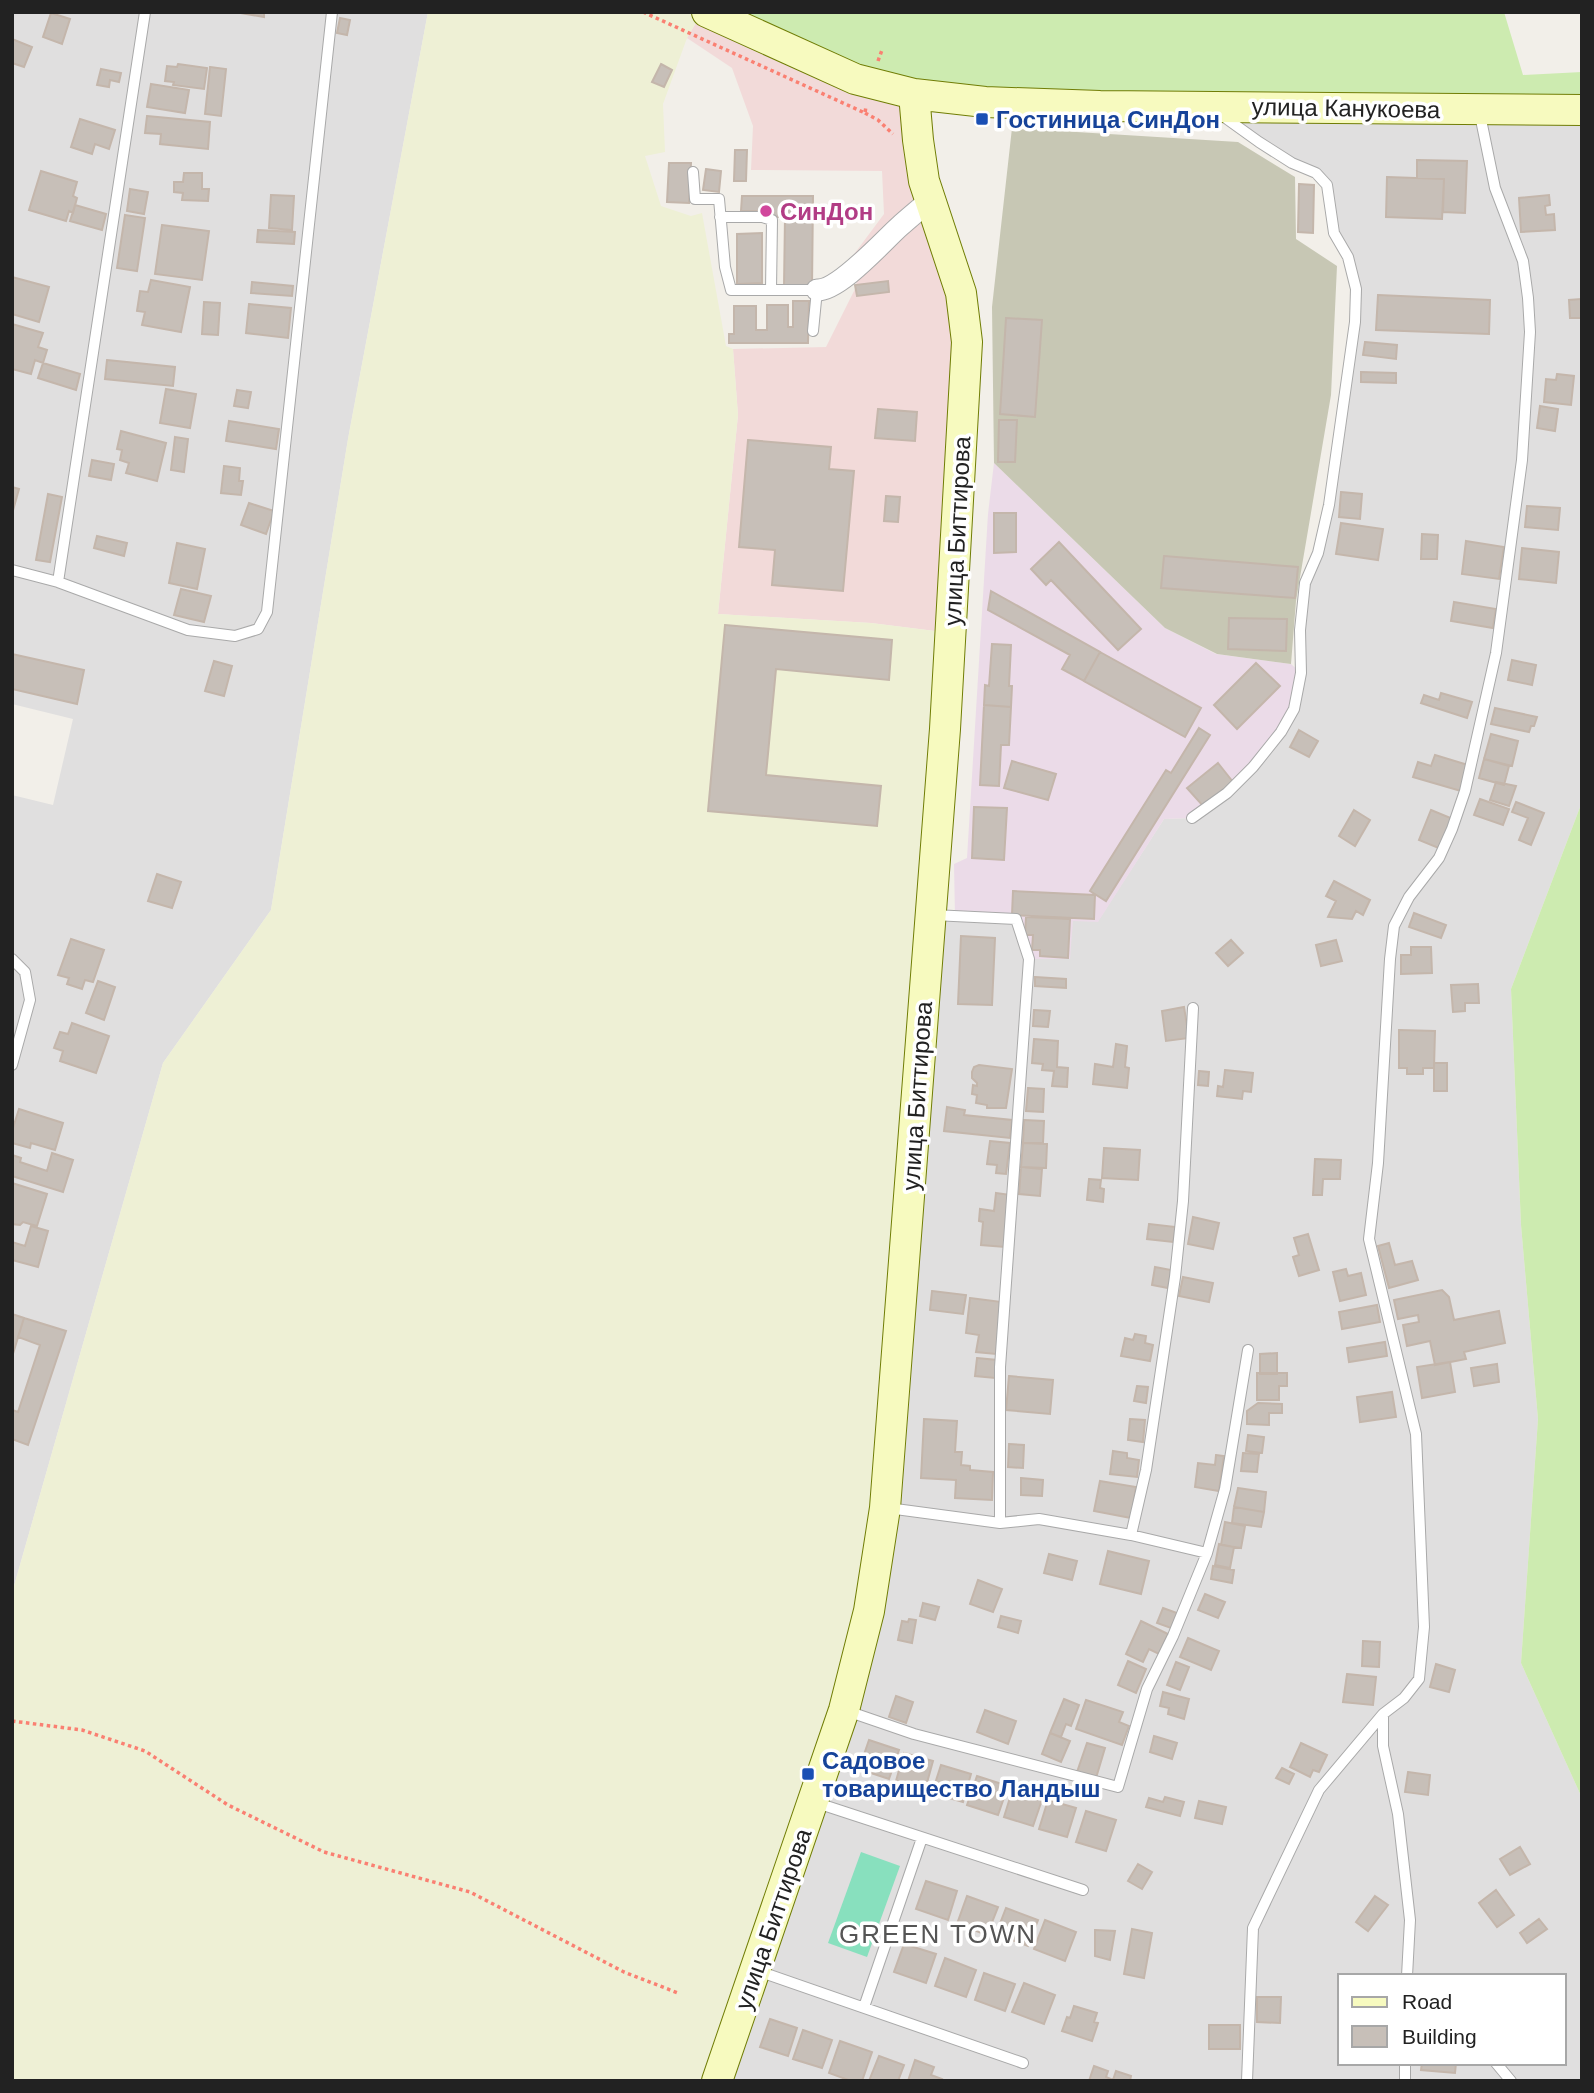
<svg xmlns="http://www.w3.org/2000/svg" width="1594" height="2093" font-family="Arial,sans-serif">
<rect width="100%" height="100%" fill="#f2efe9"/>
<path fill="#e0dfdf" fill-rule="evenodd" d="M12,12H428L348,439L271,910L163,1063L12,1593V795L53,805L73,719L12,704Z
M1582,110V802L1511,989L1521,1225L1538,1419L1521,1663L1582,1798V2081H717L931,915L1098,921L1164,819L1192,818L1294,709L1305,583L1318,553L1356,289L1334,233L1327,185L1223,115ZM1340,1976H1564V2063H1340Z"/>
<path fill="#f2dad9" d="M697,21L914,94L961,293L951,633L871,623L718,614L738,415L733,349L826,347L857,285L849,261L884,214L882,171L751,170L753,126L732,68L687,38Z"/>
<path fill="#ebdbe8" d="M994,463L1165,628L1216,654L1291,664L1301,673L1294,709L1253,767L1192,818L1164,819L1098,922L1073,921L1070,959H1029L1016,919L955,916L954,864L967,858L988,514Z"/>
<path fill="#c7c7b4" d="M1012,128L1238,142L1295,177L1296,239L1337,266L1331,395L1296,601L1291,664L1217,654L1165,628L994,463L992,307Z"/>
<path fill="#eef0d5" d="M428,12H702L687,38L663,104L665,152L645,156L661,206L691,216L702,213L726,346L733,349L738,415L718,614L871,623L951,633L880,1545L717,2081H12V1593L163,1063L271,910L348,439Z"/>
<path fill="#cdebb0" d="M707,12H1504L1523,75L1582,72V110L914,94Z
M1582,802V1798L1521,1663L1538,1419L1521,1225L1511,989Z"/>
<path fill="#88e0be" d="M861,1852L900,1866L867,1957L828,1943Z"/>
<path fill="#c7bfb8" stroke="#c4b6ab" stroke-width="2" d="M235,12H264V17Z
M51,13L70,19L62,44L43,37Z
M340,18L350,20L347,35L337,33Z
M12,39L32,47L24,67L12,63Z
M178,64L207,68L204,89L173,85L174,82L165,81L167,66L177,67Z
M661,64L672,70L664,87L652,82Z
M210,67L226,69L221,116L205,114Z
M101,69L121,73L119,82L110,80L109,87L97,85Z
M151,84L189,90L185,113L147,107Z
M147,116L210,122L208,149L160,144L161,134L145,133Z
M80,119L115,130L109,149L95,144L92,154L71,147Z
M735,150H747L746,181H734Z
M1417,160L1467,161L1465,213L1443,212L1444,179H1417Z
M669,163H691L689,203L667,202Z
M706,169L721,171L719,192L703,190Z
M41,171L77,182L73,196L77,198L73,213L69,211L66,221L29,210Z
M184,173H202V189H209L208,201L182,200L183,193L174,192V182H183Z
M1387,177L1444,179L1442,219L1386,217Z
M1299,184L1314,185L1313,233L1298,232Z
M130,189L148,192L144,214L127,211Z
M271,195L294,196L292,230L269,228Z
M1549,195L1550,205L1545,206L1546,215L1554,214L1555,230L1521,232L1519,198Z
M742,196H813L812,287H784L785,217H773V211H741Z
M75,205L106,214L102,230L70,221Z
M125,215L145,218L137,271L117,268Z
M162,225L209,231L202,280L155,274Z
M258,230L295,232L294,244L257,242Z
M762,233V283L737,284V234Z
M12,277L49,287L39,322L12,314Z
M151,280L190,287L181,332L142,325L145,312L137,311L140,291L148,292Z
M888,281L889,292L857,296L855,285Z
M252,282L293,286L292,296L251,293Z
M1378,295L1490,300L1489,334L1376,330Z
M1581,299L1582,318H1570L1569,300Z
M793,301H809L808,343H729V334H734V306H756V330H767V305H788V327H793Z
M204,302L220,303L218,335L202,334Z
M249,304L291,308L288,338L246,333Z
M1006,318L1042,320L1035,417L1000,414Z
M12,324L43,333L38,347L47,350L43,363L35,360L31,374L12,369Z
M1365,342L1397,345L1396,359L1363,355Z
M107,360L175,367L173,386L105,379Z
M43,363L80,374L76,390L38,378Z
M1361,372L1396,373V383L1361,382Z
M1557,374L1574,376L1571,405L1544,402L1546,379L1556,380Z
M166,389L196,394L190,428L160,423Z
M237,390L251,392L248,408L234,406Z
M1540,406L1558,409L1555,431L1537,428Z
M878,409L917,412L915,441L875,438Z
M999,420H1017L1015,462H998Z
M229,421L279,429L276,449L226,441Z
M121,431L166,443L157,481L126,473L129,463L120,460L122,450L117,449Z
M175,437L188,439L184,472L171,470Z
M748,440L831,447L829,469L854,471L843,591L772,585L775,550L739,547Z
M92,460L114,464L111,480L89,476Z
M224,466L240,468L239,481H243L241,495L221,493Z
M12,487L19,489L12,514Z
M1341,492L1362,494L1360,519L1339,517Z
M48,494L62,497L50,562L36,560Z
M886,496L900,497L898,522L884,521Z
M249,503L274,511L266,534L241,525Z
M1527,506L1560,508L1558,530L1525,527Z
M994,513H1016V552L994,553Z
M1341,523L1383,529L1378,560L1336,554Z
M1422,534L1438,535L1437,559H1421Z
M97,536L127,543L124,556L94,548Z
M1466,541L1504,547L1499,579L1462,574Z
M1059,542L1141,629L1118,650L1051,580L1046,585L1031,569Z
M177,543L205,549L197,589L169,583Z
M1522,548L1559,552L1556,583L1519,579Z
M1164,556L1298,567L1295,598L1161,588Z
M181,589L211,596L204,622L174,615Z
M991,591L1100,652L1084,681L1062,669L1070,655L988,610Z
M1454,602L1496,609L1493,628L1451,621Z
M1229,618L1287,619L1286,651L1228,649Z
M725,625L892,640L889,680L776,669L766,775L881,786L877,826L708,811Z
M992,644L1011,645L1009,686H1012L1011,707L984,705L985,685L989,686Z
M1100,652L1201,708L1185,737L1084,681Z
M12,654L84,670L77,704L12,689Z
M1512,660L1536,665L1532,685L1508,680Z
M214,661L232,666L224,696L205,691Z
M1256,663L1280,686L1237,729L1214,705Z
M1441,693L1472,702L1467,718L1421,703L1424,695L1439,700Z
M984,705L1011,707L1009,745H1001L999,786L980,785Z
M1495,708L1537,717L1534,726H1531L1529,732L1491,724Z
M1199,728L1210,735L1106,901L1090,891L1166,770L1171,773Z
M1299,730L1318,741L1309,757L1290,747Z
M1491,734L1518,741L1512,766L1484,759Z
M1435,755L1468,765L1461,791L1413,777L1418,762L1431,766Z
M1484,759L1509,766L1504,785L1479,778Z
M1012,761L1056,774L1048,800L1004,788Z
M1218,763L1233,782L1203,806L1187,788Z
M1496,782L1516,786L1509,806L1490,800Z
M1480,799L1509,809L1503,825L1474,815Z
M1516,802L1544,813L1531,845L1519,840L1528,818L1512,812Z
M974,807L1007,808L1004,860L972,858Z
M1354,810L1370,820L1355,846L1339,836Z
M1431,810L1453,819L1441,849L1419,840Z
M157,874L181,882L172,908L148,901Z
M1334,881L1370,900L1363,915L1356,911L1352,919L1328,917L1336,901L1326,896Z
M1013,891L1095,895L1094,919L1012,915Z
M1414,913L1446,925L1441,938L1409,927Z
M1026,917L1070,919L1068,958L1040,956V950H1032L1033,935H1025Z
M961,936L995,938L992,1005L958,1004Z
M71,939L104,950L93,982L85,980L82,989L67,984L69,978L58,975Z
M1231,940L1243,953L1228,966L1216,953Z
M1336,940L1342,961L1321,966L1316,945Z
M1411,947H1431L1432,973L1401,974V955H1411Z
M1035,977L1066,979V988L1035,986Z
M98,981L115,987L104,1020L86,1013Z
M1478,984L1479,1003H1465V1011L1453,1012L1451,985Z
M1184,1007L1189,1038L1166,1041L1162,1011Z
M1034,1010L1050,1011L1048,1027L1033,1026Z
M72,1023L109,1036L96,1073L60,1061L63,1051L54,1048L60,1032L68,1034Z
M1399,1030L1435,1031L1434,1068H1423V1074H1407V1068H1399Z
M1034,1039L1058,1041L1057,1067L1068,1068L1067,1087L1052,1086L1054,1071L1042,1070L1043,1064L1032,1063Z
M1116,1044L1127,1046L1125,1067L1129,1068L1127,1088L1093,1084L1095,1064L1113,1067Z
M1434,1063H1447V1091H1434Z
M979,1065L1012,1069L1006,1108H987V1105L976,1103L977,1095L972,1094L973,1085L977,1086V1083L972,1078V1072L974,1067Z
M1225,1070L1253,1073L1251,1092L1243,1091L1242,1099L1217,1096L1218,1086L1223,1087Z
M1199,1071L1209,1072L1208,1086L1198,1085Z
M1028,1088L1044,1089L1043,1112L1026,1111Z
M947,1107L965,1110L964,1115L1012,1120L1010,1138L944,1131Z
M19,1109L63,1123L55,1150L31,1143L30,1148L12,1143V1131Z
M1024,1120L1044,1121L1043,1143H1023Z
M990,1141L1010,1143L1006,1174L996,1173L997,1165L987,1164Z
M1023,1143L1047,1144L1046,1168L1021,1167Z
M1104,1148L1140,1150L1138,1180L1102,1178Z
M52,1153L73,1160L63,1192L12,1176V1155L21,1158L20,1162L47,1171Z
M1315,1159L1341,1160L1340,1179H1323L1322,1195H1313Z
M1021,1167L1042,1169L1040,1196L1019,1194Z
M1089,1179L1101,1180L1100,1188L1104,1189L1103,1202L1087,1200Z
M12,1183L47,1194L37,1226L23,1222L20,1225L12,1224Z
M996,1193L1011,1195L1005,1247L981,1245L983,1222L979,1221L980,1209L994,1211Z
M1193,1217L1219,1223L1213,1249L1188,1244Z
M1149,1224L1176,1227L1173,1242L1147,1239Z
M31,1226L48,1231L38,1267L12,1260V1242L25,1246Z
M1308,1234L1319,1270L1299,1276L1293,1257L1299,1255L1294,1238Z
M1389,1243L1395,1265L1412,1261L1418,1280L1389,1288L1378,1246Z
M1155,1267L1171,1270L1168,1288L1152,1285Z
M1346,1269L1348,1276L1361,1273L1366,1295L1340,1301L1333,1272Z
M1183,1277L1213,1283L1209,1302L1179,1296Z
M1442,1290L1449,1297L1454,1320L1499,1311L1505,1343L1464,1352L1466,1359L1435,1365L1430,1341L1407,1346L1403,1325L1419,1322L1418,1315L1398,1319L1394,1300Z
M932,1291L966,1295L963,1314L930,1310Z
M970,1298L1002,1302L996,1354L976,1352L979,1335L966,1333Z
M1377,1305L1380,1322L1342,1329L1339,1312Z
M12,1314L24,1318L12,1357Z
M24,1318L66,1331L28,1445L12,1439V1410L18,1412L40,1345L18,1337Z
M1135,1334L1146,1336L1145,1343L1153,1345L1150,1361L1121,1356L1125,1338L1133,1340Z
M1385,1342L1387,1356L1349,1362L1347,1348Z
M1277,1353V1374H1260V1354Z
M977,1358L997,1360L995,1378L975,1376Z
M1450,1362L1455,1392L1422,1398L1417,1367Z
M1497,1364L1499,1382L1474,1386L1471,1368Z
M1257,1373H1287V1386H1279V1400H1257Z
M1009,1376L1053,1380L1050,1414L1006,1410Z
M1137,1386L1148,1387L1146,1403L1134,1401Z
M1392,1392L1396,1417L1360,1422L1357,1397Z
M1258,1403L1282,1404V1413H1269V1425L1247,1424V1411Z
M924,1419L957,1421L955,1452H962L961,1465L970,1466V1470L993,1472L992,1500L955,1498L956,1480L921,1478Z
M1130,1419L1145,1420L1143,1442L1128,1440Z
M1248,1435L1264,1437L1262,1453L1246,1451Z
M1009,1444L1024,1445L1023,1468L1008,1467Z
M1113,1451L1127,1453V1458L1139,1460L1137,1477L1110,1474Z
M1243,1453L1259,1454L1257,1472L1241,1471Z
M1216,1455L1224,1456L1219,1491L1195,1487L1198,1463L1215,1465Z
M1021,1478L1043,1480L1042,1496L1021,1495Z
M1100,1481L1136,1487L1131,1518L1094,1511Z
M1238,1488L1266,1492L1264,1512L1234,1507Z
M1234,1507L1264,1512L1261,1527L1232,1523Z
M1225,1522L1245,1526L1241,1548L1221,1545Z
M1219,1544L1234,1547L1230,1568L1215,1565Z
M1108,1551L1149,1561L1141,1594L1100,1584Z
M1049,1554L1077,1561L1072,1580L1044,1573Z
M1213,1566L1234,1570L1232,1583L1211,1579Z
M978,1580L1002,1589L993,1612L970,1604Z
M1205,1594L1225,1602L1218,1618L1198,1610Z
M923,1603L939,1607L935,1620L920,1616Z
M1163,1608L1177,1613L1171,1628L1157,1623Z
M1001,1616L1021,1621L1018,1633L998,1627Z
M909,1619L916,1620L912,1643L898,1640L902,1621L908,1622Z
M1141,1621L1168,1634L1159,1654L1149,1649L1143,1662L1126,1654Z
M1188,1638L1219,1651L1211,1670L1180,1657Z
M1363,1641L1380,1642L1379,1667L1362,1666Z
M1128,1661L1146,1669L1136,1693L1118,1685Z
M1176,1662L1189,1667L1180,1690L1167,1685Z
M1436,1664L1455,1670L1449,1692L1430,1687Z
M1347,1674L1376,1677L1373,1705L1343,1702Z
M1163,1692L1189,1699L1184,1719L1168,1714L1169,1708L1160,1706Z
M896,1696L913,1702L906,1723L889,1717Z
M1064,1699L1079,1705L1071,1726L1066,1724L1061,1737L1050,1733Z
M1086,1700L1123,1712L1119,1722L1129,1726L1122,1745L1076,1729Z
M985,1710L1016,1721L1008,1744L977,1732Z
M1050,1733L1070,1741L1061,1762L1042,1754Z
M1154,1736L1177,1743L1172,1759L1150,1752Z
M869,1740L899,1750L889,1779L859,1769Z
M1087,1743L1105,1748L1096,1778L1077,1772Z
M1301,1743L1327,1755L1319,1772L1313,1770L1310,1777L1290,1767Z
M904,1753L933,1761L925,1790L896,1781Z
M941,1765L971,1774L963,1802L932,1793Z
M1282,1768L1294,1774L1289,1784L1276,1778Z
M1408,1772L1430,1775L1428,1795L1405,1792Z
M977,1776L1008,1786L998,1815L967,1805Z
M1013,1788L1043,1797L1033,1826L1004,1817Z
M1165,1797L1184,1802L1180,1816L1146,1807L1149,1798L1163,1802Z
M1048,1800L1076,1808L1067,1837L1039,1829Z
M1199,1801L1226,1807L1222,1824L1195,1818Z
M1086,1811L1116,1820L1106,1851L1076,1842Z
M1520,1847L1530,1864L1510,1875L1500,1859Z
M1138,1864L1152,1872L1142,1889L1128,1881Z
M926,1881L957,1891L948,1920L916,1909Z
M1496,1890L1514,1915L1497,1927L1479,1903Z
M967,1896L998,1907L987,1935L957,1924Z
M1375,1896L1388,1905L1368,1931L1356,1922Z
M1006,1908L1038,1920L1028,1946L996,1934Z
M1539,1919L1547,1929L1527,1943L1520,1933Z
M1045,1920L1076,1932L1065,1961L1034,1949Z
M1132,1929L1152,1933L1144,1978L1124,1974Z
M1095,1930L1115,1931L1110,1960L1095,1956Z
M904,1944L936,1954L926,1983L894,1972Z
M945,1958L976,1970L966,1997L935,1986Z
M984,1973L1015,1984L1005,2011L975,2000Z
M1024,1983L1055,1995L1044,2024L1012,2012Z
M1257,1997H1281L1280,2023L1257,2022Z
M1074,2006L1097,2013L1094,2022L1098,2023L1092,2041L1062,2031L1067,2017L1070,2018Z
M770,2019L797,2028L788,2056L760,2047Z
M1209,2025H1240V2049H1209Z
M803,2030L832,2040L822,2068L793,2059Z
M840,2041L872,2052L862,2081H851L829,2073Z
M879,2056L904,2065L898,2081H869Z
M915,2060L934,2067L931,2075L942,2079L941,2081H908Z
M1422,2063H1456L1455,2073L1421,2070Z
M1094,2066L1108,2071L1106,2077L1113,2080L1116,2071L1131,2076L1130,2081H1089Z"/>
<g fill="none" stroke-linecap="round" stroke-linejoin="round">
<defs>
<path id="lane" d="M693,172L695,199H719L725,267L731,290H817L813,331
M720,217H762L772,220L771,290
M12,570L58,582L188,630L235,636L258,629L267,612L332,12
M58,582L145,12
M1192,818L1227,793L1253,767L1281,732L1294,709L1301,673L1300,630L1305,583L1318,553L1329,505L1355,322L1356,289L1348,257L1334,233L1327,185L1316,173L1292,163L1259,142L1220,114
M933,915L1016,919L1029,959L1000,1367V1523
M12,959L25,972L30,1000L12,1065
M888,1508L1000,1523L1039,1519L1131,1535L1207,1553
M1131,1535L1146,1470L1175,1277L1183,1201L1193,1008
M847,1711L914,1734L1118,1787L1147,1689L1173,1636L1207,1553L1225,1489L1248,1350
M814,1802L1083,1890
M758,1971L1023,2063
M1407,1976L1410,1920L1398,1814L1383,1746V1714L1404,1698L1419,1679L1424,1627L1416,1434L1369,1239L1378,1163L1390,959L1394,926L1409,897L1439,858L1452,829L1465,791L1496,653L1522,460L1530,332L1528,298L1523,261L1495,188L1479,110
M864,2007L922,1838
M1405,2063V2081
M1496,2063L1511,2081
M1247,2081L1253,1928L1319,1790L1383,1714"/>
<path id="street" d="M817,290C839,291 883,241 900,226C910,217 920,209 930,200"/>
<path id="secondary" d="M707,12L855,79L914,94L985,102L1100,106L1582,110
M717,2081L844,1710L869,1611L885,1508L945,729L967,342L961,293L924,181L918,140L914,94"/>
</defs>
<use href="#lane" stroke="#a9a9a9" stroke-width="12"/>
<use href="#street" stroke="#a9a9a9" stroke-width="23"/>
<use href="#secondary" stroke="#707d05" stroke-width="32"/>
<path stroke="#fa8072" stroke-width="3.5" stroke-dasharray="3.5 3.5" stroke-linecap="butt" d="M643,12L865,113L866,106
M878,61L882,50
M865,113L878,120L893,134
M12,1721L82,1730L145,1751L228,1805L324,1852L470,1892L624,1972L678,1993"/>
<use href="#lane" stroke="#fff" stroke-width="10"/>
<use href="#street" stroke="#fff" stroke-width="21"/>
<use href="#secondary" stroke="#f7fabf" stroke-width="30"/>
</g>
<g fill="#1a4fb4" stroke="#fff" stroke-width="2.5">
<rect x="975" y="112" width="14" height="14" rx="3.5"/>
<rect x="801" y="1767" width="14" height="14" rx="3.5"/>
</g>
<circle fill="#d1479c" stroke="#fff" stroke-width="2.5" cx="766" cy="211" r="7"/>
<g text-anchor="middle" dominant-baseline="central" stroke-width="7" stroke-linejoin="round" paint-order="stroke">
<g font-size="24" fill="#222" stroke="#fff">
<text transform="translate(1346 108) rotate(1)">улица Канукоева</text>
<text transform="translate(957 531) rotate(-87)">улица Биттирова</text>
<text transform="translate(917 1096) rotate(-86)">улица Биттирова</text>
<text transform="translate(773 1919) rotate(-71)">улица Биттирова</text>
</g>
<g font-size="24" font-weight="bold" fill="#164399" stroke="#fff" text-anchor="start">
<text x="996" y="119">Гостиница СинДон</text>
<text x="822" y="1760">Садовое<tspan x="822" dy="28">товарищество Ландыш</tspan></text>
</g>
<g font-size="24" font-weight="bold" fill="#b23c85" stroke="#fff" text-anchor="start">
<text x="780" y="211">СинДон</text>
</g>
<g font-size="26" letter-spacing="2" fill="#555" stroke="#fff">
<text x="938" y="1934">GREEN TOWN</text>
</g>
</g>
<rect width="1594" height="2093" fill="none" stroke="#222222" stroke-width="28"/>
<rect x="1338" y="1974" width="228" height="91" fill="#ffffff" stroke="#a7a7a7" stroke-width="2"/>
<rect x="1352" y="1997" width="35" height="10" fill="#f7fabf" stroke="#a7a7a7" stroke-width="2"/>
<text x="1402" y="2009" font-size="21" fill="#222222">Road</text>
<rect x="1352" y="2026" width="35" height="21" fill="#c7bfb8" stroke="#a7a7a7" stroke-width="2"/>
<text x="1402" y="2044" font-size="21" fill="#222222">Building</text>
</svg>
